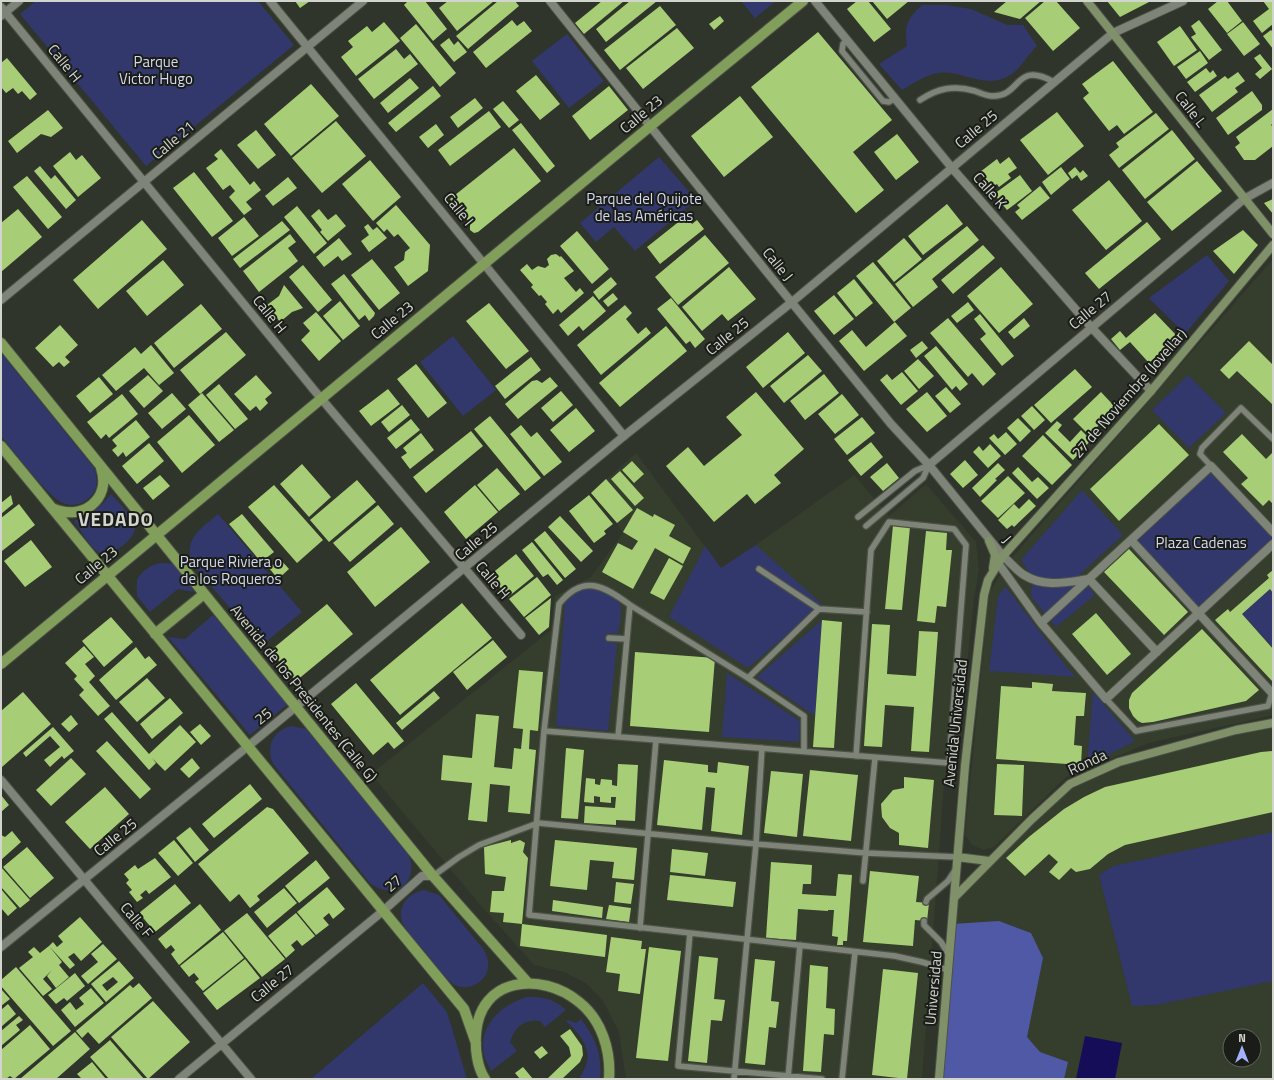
<svg xmlns="http://www.w3.org/2000/svg" width="1274" height="1080" font-family="'Titillium Web',sans-serif">
<rect width="100%" height="100%" fill="#30352b"/>
<path fill="#353d2c" fill-rule="evenodd" d="M1273,259V715L1149,743L1066,777L994,847L983,850L972,845L965,835L989,593L1009,561Z
M636,453L721,568L756,545L854,475L889,516L926,484L976,542L979,569L974,599L960,730L953,785H944L922,1079H626L619,1032L603,1001L586,983L564,972L534,965L477,901L371,774L551,630L555,596L591,577L623,533L617,523L591,493Z
M1273,723V1079H948L954,898L1070,784L1119,762ZM1230,1036H1254V1060H1230Z"/>
<path fill="#32386b" d="M36,1H258L294,45L146,166L20,14Z
M741,1H776L755,18Z
M922,5H946L971,9L1007,25H1023L1037,46C1027,55 1022,68 1010,75C986,91 962,69 938,73C925,75 913,84 902,90L879,64L907,46C904,25 907,19 922,5Z
M567,34L604,81L569,108L532,61Z
M659,157L696,200L635,251L614,227L596,242L580,223Z
M1207,255L1229,281L1185,334L1149,298Z
M453,336L496,390L463,416L420,362Z
M1,353L94,468C98,478 98,488 91,496C84,504 72,507 63,503C49,498 12,449 1,436Z
M1188,375L1226,413L1189,448L1152,410Z
M1211,466L1273,532V544L1199,613L1131,540Z
M1082,490L1123,535L1079,575L1095,595L1056,627L1031,597L1032,577L1021,560Z
M111,494C117,501 134,517 135,526C137,539 109,560 97,551C88,545 81,530 74,521C90,516 101,507 111,494Z
M218,514L302,612L262,645L193,565C182,539 201,529 218,514Z
M756,545L822,604L748,668L669,617L705,546L721,568Z
M165,563L173,564L194,592L178,589L150,612L137,596V580C143,569 153,563 165,563Z
M1005,586L1070,671L1076,677L989,671L998,597Z
M586,588C598,588 620,593 621,608C621,617 619,625 618,634L607,633V642L617,643L608,731L556,726L565,603L571,596Z
M1270,589L1273,593V648L1242,614Z
M213,615L288,704L250,735L168,637L185,639Z
M822,620L815,716L757,677Z
M727,673L800,721L799,742L722,737Z
M1093,692L1135,741L1087,766Z
M291,726L306,729L408,854C421,882 394,902 370,883L274,765C265,748 272,731 291,726Z
M1273,832V981L1156,1005L1132,1006L1099,875L1113,866Z
M424,890L439,895L484,950C489,959 490,967 485,976C480,984 470,988 461,987C446,984 435,964 426,953C419,944 408,934 403,924C396,907 408,893 424,890Z
M423,983L447,1012L467,1079H311Z
M526,997C544,997 552,998 566,1010L545,1027L540,1021C523,1019 515,1027 510,1042L517,1051L491,1071C489,1066 485,1060 484,1054C478,1025 502,1005 526,997Z
M581,1019C596,1039 602,1053 600,1079H582L580,1077C596,1054 584,1038 566,1021L568,1020L576,1023Z"/>
<path fill="#5059a6" d="M999,921L1031,933L1043,958L1027,1037L1040,1052L1068,1062L1064,1079H939L952,924Z"/>
<path fill="#150d57" d="M1085,1036L1122,1043L1115,1079H1076Z"/>
<path fill="#a7ce76" fill-rule="evenodd" d="M295,1H310L300,8Z
M408,1H425L447,29L433,41L404,5Z
M448,1H494L457,31L439,8Z
M498,1H515L519,6L468,49L456,36Z
M602,1H624L584,34L575,23Z
M630,1H657L606,42L596,29Z
M857,1H868L891,29L874,42L847,9Z
M872,1H909L887,19Z
M1007,1H1041L1020,19L994,12Z
M1045,1H1056L1080,28L1053,51L1025,18Z
M1107,1H1151L1120,17Z
M1218,1H1227L1242,21L1227,33L1208,9Z
M1263,1H1273V24L1262,33L1253,21L1269,9Z
M660,6L676,25L620,70L604,50Z
M720,16L724,21L714,30L709,24Z
M512,20L517,26L524,21L532,31L486,68L473,52Z
M1199,20L1222,50L1209,60L1191,37L1196,34L1191,26Z
M384,22L400,41L356,76L341,57L353,47L348,41L367,26L372,32Z
M1243,22L1260,44L1244,56L1227,34Z
M416,24L456,73L440,87L400,38Z
M1180,26L1197,50L1174,66L1157,42Z
M677,28L694,48L643,89L626,68Z
M1271,30L1273,32V49L1263,36Z
M818,32L892,120L853,152L884,190L856,213L751,87Z
M449,38L454,45L458,41L467,52L454,62L440,45Z
M396,49L404,59L410,54L418,64L374,99L358,79Z
M1200,51L1208,63L1186,79L1177,67Z
M1260,54L1272,69L1260,79L1255,74L1262,68L1254,58Z
M7,58L37,94L30,100L22,91L18,94L13,88L6,93L1,87V63Z
M1113,61L1153,112L1124,134L1117,125L1109,131L1083,98L1089,93L1082,84Z
M1206,68L1210,73L1213,70L1217,76L1195,92L1187,82Z
M1238,72L1245,81L1235,88L1238,92L1212,112L1199,95L1225,76L1228,79Z
M536,75L560,104L540,120L516,91Z
M410,78L419,88L388,113L380,103Z
M311,84L339,116L291,156L264,124Z
M433,86L441,96L396,132L388,123Z
M609,86L628,110L590,140L572,116Z
M1252,91L1262,105V110L1228,135L1216,118Z
M740,96L773,137L724,177L691,136Z
M475,98L483,108L458,128L450,117Z
M503,101L519,120L509,128L493,109Z
M1273,109V123L1271,125L1273,127V146L1255,160H1244L1235,147L1240,143L1236,137Z
M48,110L63,128L51,137L41,134L17,153L8,141Z
M489,111L501,127L450,166L438,150Z
M1057,112L1084,146L1048,175L1020,140Z
M1156,113L1169,129L1119,168L1109,155L1119,147L1116,143Z
M336,121L366,156L322,193L292,158Z
M521,123L555,166L547,173L512,130Z
M436,124L444,135L428,148L419,137Z
M256,130L276,155L258,169L237,145Z
M1172,130L1195,159L1145,199L1122,170Z
M897,134L919,162L896,180L874,152Z
M514,148L541,181L478,232L474,233L470,230V223L450,199Z
M221,149L250,185L254,181L261,190L246,202L252,209L244,215L229,197L235,191L230,185L223,190L206,168L218,159L214,155Z
M70,152L76,160L82,155L101,178L78,197L53,166Z
M1009,157L1017,168L1008,174L1011,178L999,187L997,184L992,187L980,172L997,159L1000,164Z
M370,160L401,197L373,221L342,184Z
M1197,161L1222,191L1172,231L1147,202Z
M40,166L51,179L55,175L76,200L66,209L34,171Z
M1061,167L1070,179L1051,195L1042,182Z
M1075,167L1080,173L1083,170L1088,176L1081,181L1077,175L1072,179L1068,173Z
M194,172L233,221L212,237L173,188Z
M1020,175L1032,191L1007,210L994,194Z
M27,176L62,217L48,229L13,187Z
M288,177L297,188L273,206L265,196Z
M1109,180L1142,221L1106,250L1072,210Z
M1040,186L1050,198L1022,220L1015,212L1020,208L1017,205Z
M1273,199V214L1264,203Z
M947,204L963,224L923,255L908,236Z
M396,205L430,245L428,271L408,286L394,267L404,260L405,252L410,248L398,234L394,237L387,229L384,232L376,223Z
M297,206L327,243L314,254L284,217Z
M18,209L42,237L1,272V223Z
M319,209L328,220L336,214L346,226L328,241L320,232L322,230L311,216Z
M686,216L692,224L697,220L704,229L660,264L647,247Z
M244,217L259,236L232,256L218,238Z
M142,220L167,249L98,309L73,280Z
M282,221L290,230L240,268L233,259Z
M1147,222L1161,239L1099,289L1085,273Z
M368,224L373,230L377,227L387,238L369,252L361,241L369,235L364,227Z
M967,226L979,240L932,279L938,287L913,307L895,284Z
M1243,230L1258,245L1234,274L1213,251Z
M577,231L609,269L592,284L560,246Z
M290,234L296,242L288,248L298,261L259,292L243,271Z
M705,235L729,263L678,305L655,277Z
M339,238L352,254L342,261L338,256L324,267L316,257Z
M904,238L922,259L894,282L877,261Z
M983,245L995,258L953,294L941,280Z
M556,254L560,257L561,256L574,271L564,278L576,292L580,288L584,293L561,313L558,309L553,314L545,304L547,302L541,295L539,296L531,287L533,285L520,270L527,264L532,270L538,266L545,268L549,265L547,259L551,255Z
M372,259L400,293L379,310L351,275Z
M163,260L184,285L147,316L126,291Z
M873,262L911,308L894,322L856,276Z
M303,265L332,300L318,312L289,277Z
M729,267L756,299L728,321L722,314L702,331L682,307Z
M1001,267L1033,304L999,333L967,296Z
M344,274L375,313L374,316L369,321L365,315L359,320L331,284Z
M611,277L617,284L599,300L593,292Z
M854,279L873,303L856,317L837,293Z
M284,285L303,308L292,312L280,322L267,305L279,296Z
M613,293L618,299L608,307L603,301Z
M834,295L854,319L834,335L814,311Z
M593,296L606,311L583,331L579,326L568,336L559,325Z
M671,298L705,339L695,348L690,341L686,344L657,309Z
M340,301L360,326L343,340L323,316Z
M968,302L974,310L957,323L951,316Z
M489,303L529,351L506,369L466,321Z
M201,304L222,329L174,368L154,343Z
M625,305L632,313L626,319L638,334L646,327L651,333L601,375L577,345Z
M316,312L341,341L319,361L301,340L310,331L303,323Z
M1155,313L1178,337L1149,363L1130,342L1120,350L1111,339L1120,331L1126,338Z
M980,314L1014,356L1002,366L980,339L986,334L974,319Z
M948,318L996,374L983,386L972,373L968,377L930,333Z
M1024,318L1030,326L1014,339L1008,332Z
M895,322L907,336L864,371L839,341L852,330L866,347Z
M60,325L78,345L65,357L70,362L64,367L59,362L53,367L35,348Z
M666,326L687,351L620,407L599,383Z
M226,332L246,355L200,394L180,370Z
M788,332L805,353L763,388L746,367Z
M922,341L928,348L916,358L910,350Z
M1249,341L1273,365V405L1237,371L1229,379L1220,370Z
M151,345L174,373L159,385L144,368L116,391L102,375L135,347L141,354Z
M936,346L968,384L960,391L956,386L952,390L924,356Z
M808,355L822,371L784,403L770,386Z
M531,357L541,370L505,399L495,386Z
M918,359L934,376L919,389L904,371Z
M416,364L447,403L428,418L397,379Z
M1075,369L1092,387L1051,423L1034,405Z
M902,372L918,391L901,405L880,380L887,374L892,380Z
M824,374L839,393L805,420L790,401Z
M148,375L163,391L144,408L129,391Z
M256,375L272,393L265,399L268,403L260,411L256,406L250,411L234,394Z
M99,377L113,394L90,413L76,396Z
M550,377L558,386L518,419L505,404L532,381L537,380L542,383Z
M219,384L248,419L235,429L206,395Z
M946,387L961,404L950,413L935,396Z
M388,389L400,404L371,426L359,411Z
M561,391L573,405L553,422L541,408Z
M756,392L804,449L774,475L781,483L755,504L747,494L714,522L666,466L688,447L704,466L742,435L726,417Z
M927,392L947,416L927,432L906,409Z
M1101,392L1116,408L1089,435L1073,419Z
M172,393L186,409L162,429L148,413Z
M202,393L234,430L219,442L188,405Z
M122,394L138,414L109,438L106,434L101,439L87,422Z
M842,394L859,415L835,434L818,414Z
M402,405L410,415L389,432L381,422Z
M1032,406L1045,420L1034,430L1021,416Z
M576,408L595,431L569,452L550,430Z
M189,415L215,445L182,473L157,442Z
M490,416L541,478L525,491L474,429Z
M862,417L875,433L847,455L834,439Z
M1018,418L1031,431L1020,442L1007,428Z
M411,419L420,430L396,449L387,438Z
M136,420L150,437L126,457L123,452L118,457L112,450L117,446L112,440Z
M1057,421L1062,425L1058,430L1070,442L1081,430L1091,440L1073,460L1045,433Z
M1159,424L1189,455L1119,521L1090,489Z
M521,425L531,437L537,432L562,462L544,476L510,434Z
M471,431L483,446L426,493L413,477Z
M1006,432L1017,444L1005,455L989,438L994,434L998,439Z
M421,433L434,450L410,469L401,457L407,453L403,448Z
M1242,434L1266,459L1272,453L1273,454V504L1269,500L1263,506L1241,484L1248,478L1223,452Z
M1043,435L1072,465L1052,485L1022,456Z
M871,442L883,457L861,476L848,460Z
M149,443L164,461L137,484L122,466Z
M990,444L1001,456L988,468L973,452L979,446L983,451Z
M965,460L978,475L963,488L950,474Z
M632,461L644,474L634,483L622,470Z
M887,463L899,478L883,491L870,477Z
M998,463L1005,470L995,479L997,480L980,497L972,488Z
M302,464L331,497L309,517L280,484Z
M1018,467L1032,482L1038,477L1049,488L1037,499L1012,473Z
M497,468L520,494L499,511L477,485Z
M620,471L644,498L635,506L611,479Z
M160,475L170,486L153,500L143,488Z
M1008,476L1025,493L998,518L981,501Z
M606,479L633,510L617,523L591,493Z
M357,480L376,502L329,542L310,520Z
M274,485L323,540L297,563L248,507Z
M475,485L498,512L466,539L444,512Z
M11,495L13,504L1,514V503Z
M589,495L613,524L604,531L606,534L594,543L569,511Z
M1029,499L1036,506L1014,527L1012,525L1007,529L998,520L1014,504L1019,509Z
M19,504L35,525L2,551L1,518Z
M378,505L394,524L350,562L333,543Z
M637,508L653,517L654,514L675,525L669,536L691,548L683,564L655,548L633,589L602,572L618,543L632,550L638,541L623,532Z
M242,514L274,552L261,562L229,524Z
M560,516L593,551L581,562L548,527Z
M893,525L910,527L902,610L885,609Z
M401,527L430,562L375,607L347,572Z
M545,531L576,569L565,578L534,540Z
M926,531L947,533L946,550H952L946,607L937,606L935,623L917,621Z
M31,540L52,567L25,587L4,561Z
M532,542L563,580L557,585L548,574L543,577L522,550Z
M1129,549L1188,612L1164,635L1104,572Z
M516,554L534,576L508,597L490,575Z
M669,558L683,566L664,600L650,593Z
M280,559L289,569L278,579L269,568Z
M1273,570V593L1270,589L1242,614L1273,649L1272,681L1215,620L1228,609L1230,612L1269,578L1267,575Z
M537,577L551,595L524,617L509,599Z
M551,598L549,627L539,635L525,618Z
M462,603L492,638L400,715L370,680Z
M327,604L353,634L296,681L270,651Z
M1096,613L1131,654L1107,675L1072,634Z
M111,617L133,642L104,667L82,641Z
M822,620L842,622L834,748L813,747Z
M872,624L890,625L887,674L916,676L919,631L938,632L929,752L911,751L914,707L885,705L882,747L864,746Z
M1202,629L1259,690L1246,701L1153,722L1142,723L1138,721L1133,716L1129,708V700L1132,693Z
M493,640L507,657L467,690L453,672Z
M84,646L94,657L85,664L95,676L89,682L110,706L98,716L79,695L84,690L74,679L77,676L65,663Z
M136,647L145,659L149,656L157,665L116,700L99,680Z
M635,652L715,658L709,732L630,726Z
M519,670L543,672L538,731L530,730L529,749L536,750L530,814L508,812L510,786L490,784L487,822L468,820L472,783L441,780L443,755L472,758L476,714L499,716L494,767L512,769L514,748L521,749L523,729L513,728Z
M147,678L165,698L137,722L119,702Z
M1032,682L1053,684L1052,691L1086,693L1084,716H1076L1074,745L1082,746L1081,765L996,759L1001,686L1032,688Z
M356,683L404,741L394,749L388,742L373,755L331,704Z
M434,691L440,698L402,730L396,723Z
M23,692L51,724L2,767L1,711Z
M170,698L183,713L152,739L140,724Z
M112,712L149,754L180,725L196,742L165,771L152,758L156,763L149,770L104,719Z
M71,715L78,724L69,732L61,724Z
M200,724L211,736L201,745L190,732Z
M53,727L74,751L64,759L62,756L50,767L44,760L60,747L50,736L26,757L23,753Z
M107,741L151,789L140,799L96,751Z
M566,748L584,750L578,819L561,818Z
M1273,751V812L1125,845L1108,854L1090,869L1076,872L1071,868L1059,880L1049,872L1058,862L1049,854L1025,876L1006,858L1030,836L1064,809L1084,797L1105,787L1261,752Z
M71,758L86,774L51,806L36,790Z
M192,758L200,768L189,778L180,769Z
M664,760L708,765V772L717,773L718,762L749,766L742,835L711,831L715,788L706,787L702,830L657,825Z
M618,764L638,765L635,821L616,820V825L584,823L585,806L615,808L616,797H611V803L600,802V797L594,796V803L584,802L586,778L595,779V784L600,785L601,779L612,780V785L617,786Z
M997,764L1024,765L1022,816L994,815Z
M810,770L858,775L851,841L803,836Z
M771,771L803,774L797,837L764,833Z
M904,777L934,780L928,848L899,845V833L890,828L882,817L881,804L893,790L904,788Z
M250,784L262,799L214,838L202,824Z
M105,787L129,814L90,849L65,822Z
M1,795L9,805L1,812Z
M267,807L273,809L309,853L257,896L260,900L250,908L239,894L230,902L198,864Z
M190,827L209,850L195,862L176,838Z
M12,831L21,842L1,860V835L5,837Z
M174,840L193,863L178,876L158,853Z
M511,840V843L520,840L525,843L523,852L528,858L522,924L607,935L605,957L520,946L522,924L503,922L504,913L490,912L492,891H504L506,877L485,874L484,847Z
M555,840L637,848L634,880L612,878L614,862L590,860L587,890L550,886Z
M27,847L54,878L30,898L3,867Z
M672,849L708,853L705,876L670,872Z
M155,858L171,877L149,894L146,890L140,895L143,898L137,902L129,892L132,890L126,883L129,880L124,874L135,865L138,869Z
M316,860L330,878L299,903L285,886Z
M771,862L812,865L811,884H803L802,894L836,896L838,874L852,875L847,941H843V945H837L838,937L832,936L834,910H828V911L798,909L796,940L766,938Z
M1,867L30,900L20,908L1,887Z
M870,871L919,876L916,902L929,903L927,921L915,920L913,946L863,942Z
M670,875L736,882L733,907L667,900Z
M616,882L634,884L631,904L614,902Z
M175,884L191,903L155,932L139,913Z
M327,887L345,909L333,919L329,913L323,918L329,925L316,935L297,912Z
M284,888L297,903L267,928L254,912Z
M1,889L17,908L8,916L1,908Z
M553,900L603,907L602,918L552,911Z
M200,904L221,930L179,965L171,954L175,950L171,945L166,949L158,939Z
M609,905L631,908L629,922L606,919Z
M247,913L285,959L262,977L224,931Z
M296,913L315,936L302,946L297,940L291,945L295,950L286,958L268,936Z
M80,917L102,942L81,961L74,953L68,957L75,965L70,969L49,946L53,942L57,947L63,942L58,936Z
M223,932L244,958L203,991L195,982L199,979L194,973L189,977L180,966Z
M611,937L642,941L641,949H646L640,994L618,991L620,974L606,972Z
M103,944L117,959L88,984L81,976L98,962L91,954Z
M49,946L62,962L59,965L69,977L56,988L47,976L52,970L43,979L52,989L43,996L19,968L33,957L28,952L34,947L40,953Z
M649,947L681,951L668,1061L636,1058Z
M699,956L718,958L714,999L725,1000L722,1021L711,1020L707,1063L688,1061Z
M245,959L260,978L217,1010L203,993Z
M755,959L775,961L771,1001L779,1002L776,1028L769,1027L765,1065L745,1063Z
M119,961L134,978L106,1002L91,984ZM113,977L118,982L107,991L102,985Z
M810,965L828,967L826,1008L835,1009L834,1035L824,1034L821,1072L803,1071Z
M16,967L71,1031L53,1046L1,986V980Z
M883,969L918,973L907,1079L872,1075Z
M75,973L85,986L67,1001L64,998L56,1004L48,995Z
M139,983L152,998L99,1044L88,1032L82,1038L76,1031L130,985L133,988Z
M91,988L104,1003L75,1027L61,1010L70,1002L76,1010L84,1004L79,998Z
M1,989L10,999L1,1006Z
M153,1001L190,1042L148,1079L111,1037Z
M8,1004L16,1014L1,1027V1010Z
M19,1016L23,1020L16,1025L20,1030L1,1046V1031Z
M30,1025L50,1049L14,1079L10,1076L6,1079H1V1050Z
M570,1029L582,1046L583,1055L580,1062L562,1079H547L571,1056L569,1047L560,1036Z
M75,1032L90,1049L56,1079H20Z
M110,1040L144,1079H109L90,1057Z
M542,1046L548,1053L540,1059L534,1052Z
M92,1062L106,1079H82L77,1074Z
M523,1067L533,1079H520L515,1073Z"/>
<g fill="none" stroke-linecap="round" stroke-linejoin="round">
<defs>
<path id="service" d="M848,40L843,44L842,51L883,101L889,102L895,98
M920,100C938,88 954,85 975,91C980,93 987,96 992,96C1022,97 1014,60 1054,82
M1211,466L1200,454L1202,448L1241,408L1273,439
M858,517L915,471L929,465L923,478L866,526
M759,569L819,609
M609,638L627,639
M748,678L819,609L867,612
M1106,699L1136,731L1268,706L1272,693
M544,731L949,763L966,545L954,529L889,522L871,550L856,756
M618,737L630,605
M804,751V716L748,678L630,605C603,585 583,574 559,604L544,731L529,915L895,956L922,962L948,970
M433,876L459,857L479,845L538,823L756,844L866,853L957,857
M863,881L875,758
M926,902L927,899L948,881L956,869
M924,921V925L941,942L949,955
M640,928L656,740
M690,933L678,1066L822,1079
M788,1078L800,945
M734,1079L756,844L762,748
M842,1079L855,952"/>
<path id="minor" d="M270,1L624,436
M815,1L952,168L1091,327L1151,391
M1,7L314,390L521,635
M1,16L19,1
M929,465L1244,199L1273,183
M1131,540L1272,693
M1003,556C1010,562 1017,571 1024,575C1045,588 1067,582 1089,579L1157,652
M998,563L1041,623L1106,699L1273,544
M1041,623L1211,466L1273,532
M1,780L251,1079
M1,947L247,747
M179,1079L383,911L422,876H433"/>
<path id="tertiary" d="M550,1L766,271L891,424L929,465L1003,556
M1,300L363,1
M247,747L624,436L792,302L1113,33L1183,1"/>
<path id="secondary" d="M1087,1L1273,234
M989,541L995,555L993,568
M957,857L989,861
M954,898L1032,819L1070,784L1119,762L1236,730L1273,723
M939,1079L965,766L984,595L988,580L1003,556L1151,391L1273,245"/>
<path id="primary" d="M1,343L433,876L528,983
M1,446L464,1009L476,1043
M52,508C81,522 112,500 101,468
M155,634L204,594
M1,664L665,114L803,1
M485,1079C477,1067 475,1049 476,1035C479,977 541,971 579,1002C602,1020 611,1051 609,1079"/>
</defs>
<use href="#service" stroke="#4c5147" stroke-width="8"/>
<use href="#minor" stroke="#4c5147" stroke-width="10"/>
<use href="#tertiary" stroke="#4c5147" stroke-width="10"/>
<use href="#secondary" stroke="#4c5147" stroke-width="10"/>
<use href="#primary" stroke="#4c5147" stroke-width="12"/>
<use href="#service" stroke="#7e8477" stroke-width="5.5"/>
<use href="#minor" stroke="#7e8477" stroke-width="8"/>
<use href="#tertiary" stroke="#7e8477" stroke-width="8"/>
<use href="#secondary" stroke="#809169" stroke-width="8"/>
<use href="#primary" stroke="#829e5b" stroke-width="10"/>
</g>
<g text-anchor="middle" dominant-baseline="central" stroke-width="4" stroke-linejoin="round" paint-order="stroke">
<g font-size="15" fill="#d5d9ef" stroke="#1a1c17">
<text x="156" y="61">Parque<tspan x="156" dy="17">Victor Hugo</tspan></text>
<text x="644" y="198">Parque del Quijote<tspan x="644" dy="17">de las Américas</tspan></text>
<text x="1201" y="542">Plaza Cadenas</text>
<text x="231" y="561">Parque Riviera o<tspan x="231" dy="17">de los Roqueros</tspan></text>
</g>
<g font-size="15" fill="#d1d5ce" stroke="#1a1c17">
<text transform="translate(65 63) rotate(51)">Calle H</text>
<text transform="translate(1191 109) rotate(52)">Calle L</text>
<text transform="translate(641 114) rotate(-40)">Calle 23</text>
<text transform="translate(976 129) rotate(-40)">Calle 25</text>
<text transform="translate(173 140) rotate(-40)">Calle 21</text>
<text transform="translate(990 190) rotate(49)">Calle K</text>
<text transform="translate(459 209) rotate(51)">Calle I</text>
<text transform="translate(778 264) rotate(51)">Calle J</text>
<text transform="translate(1090 310) rotate(-40)">Calle 27</text>
<text transform="translate(270 314) rotate(51)">Calle H</text>
<text transform="translate(392 320) rotate(-40)">Calle 23</text>
<text transform="translate(727 336) rotate(-39)">Calle 25</text>
<text transform="translate(1129 393) rotate(-49)">27 de Noviembre (Jovellar)</text>
<text transform="translate(1007 539) rotate(49)">J</text>
<text transform="translate(476 541) rotate(-40)">Calle 25</text>
<text transform="translate(96 565) rotate(-40)">Calle 23</text>
<text transform="translate(493 580) rotate(50)">Calle H</text>
<text transform="translate(304 693) rotate(51)">Avenida de los Presidentes (Calle G)</text>
<text transform="translate(263 716) rotate(-40)">25</text>
<text transform="translate(955 723) rotate(-84)">Avenida Universidad</text>
<text transform="translate(1087 762) rotate(-25)">Ronda</text>
<text transform="translate(115 837) rotate(-39)">Calle 25</text>
<text transform="translate(393 883) rotate(-41)">27</text>
<text transform="translate(137 920) rotate(50)">Calle F</text>
<text transform="translate(272 983) rotate(-39)">Calle 27</text>
<text transform="translate(933 988) rotate(-85)">Universidad</text>
</g>
<g font-size="19" font-weight="bold" letter-spacing="1" fill="#d1d5ce" stroke="#1a1c17">
<text x="116" y="518">VEDADO</text>
</g>
</g>
<rect width="1274" height="1080" fill="none" stroke="#d1d5ce" stroke-width="4"/>
<g transform="translate(1242 1048)"><circle r="19" fill="#1a1c17" stroke="#636660"/>
<path d="M0-3L7 15L0 10L-7 15Z" fill="#a5b1fc"/>
<text y="-6" font-size="11" font-weight="bold" text-anchor="middle" fill="#d1d5ce">N</text>
</g>
</svg>
